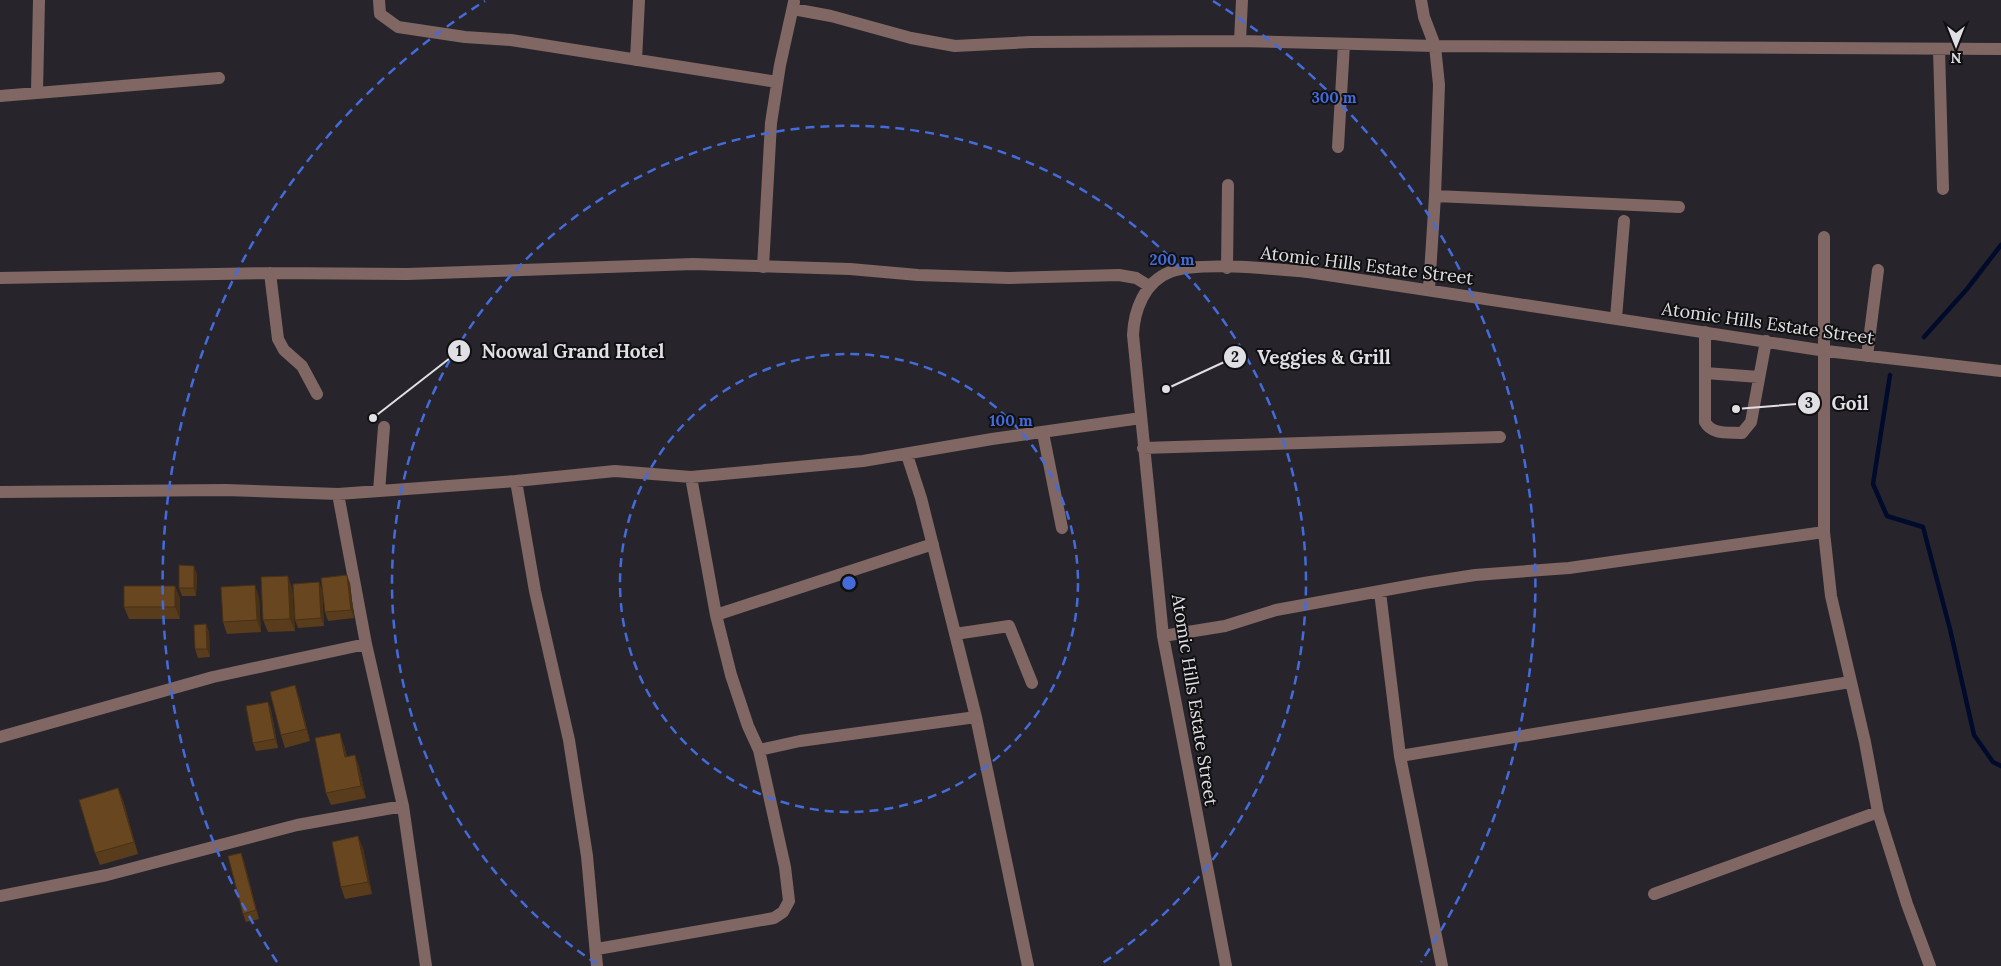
<svg xmlns="http://www.w3.org/2000/svg" width="2001" height="966" font-family="Lora,serif">
<rect width="100%" height="100%" fill="#27252b"/>
<g fill="none" stroke-linecap="round" stroke-linejoin="round">
<path stroke="#000b2c" stroke-width="4.5" d="M1924,337L1967,289L2001,245
M1890,375L1873,484L1887,516L1923,527L1950,629L1974,735L1993,762L2001,766"/>
<path stroke="#806763" stroke-width="12" d="M379,0L380,14L398,27L465,37L511,40L777,82
M1421,0L1424,17L1435,46L1439,85L1435,196L1429,289
M793,9L831,16L911,38L955,46L1030,42L1240,41L1435,46L2001,49
M1240,41L1242,0
M1939,49L1943,189
M636,60L639,0
M37,92L39,0
M0,96L219,78
M1338,147L1344,44
M1435,196L1679,207
M1824,237V532L1831,596L1865,742L1878,812L1907,904L1930,966
M763,267L771,123L780,65L794,2
M1227,268L1228,185
M270,273L278,339L284,350L302,366L317,394
M0,278L270,273L407,274L693,264L850,269L918,275L1009,278L1119,275L1136,278L1149,286
M1616,318L1624,221
M1705,332V422C1712,435 1728,432 1742,433L1751,422L1766,341
M1867,356L1878,270
M1705,373L1759,377
M1043,433L1062,528
M1143,448L1500,437
M907,455L921,498L976,717L1028,966
M516,481L535,591L569,740L587,856L597,966
M379,491L384,427
M0,492L225,490L338,494L516,481L615,471L691,477L863,461L992,439L1141,418
M338,494L366,644L403,806L426,966
M1380,592L1400,756L1442,966
M716,615L933,544
M955,634L1009,626L1032,683
M1163,636L1225,626L1276,610L1424,583L1475,575L1569,568L1824,532
M0,737L213,677L366,644
M759,750L800,741L976,717
M1400,756L1850,682
M1654,894L1878,812
M0,896L107,875L297,825L403,806
M597,949L774,918L783,912L789,901L785,867L759,750L748,726L731,675L716,615L691,477
M1226,966L1163,636L1133,335C1134,311 1144,282 1170,272C1199,261 1275,269 1308,272L1826,351L2001,371"/>
</g>
<path fill="#593c1c" d="M197,574L196,596H182L179,588Z
M319,582L322,590L324,626L298,628L295,620Z
M350,583L354,618L328,621L325,612Z
M175,586L180,598V619H129L124,607Z
M292,588L295,631L268,632L263,620Z
M259,597L261,632L227,634L223,622Z
M206,624L209,633L210,657L198,658L195,649Z
M299,697L310,741L285,748L281,735Z
M268,702L271,710L278,748L256,751L253,743Z
M344,745L347,757L355,755L359,767L366,798L331,805L326,793Z
M118,788L123,800L138,854L100,865L95,853Z
M363,848L372,894L345,899L341,887Z
M241,853L244,861L259,919L246,922L243,914Z"/>
<path fill="#493116" d="M194,566L197,574L196,596L194,588Z
M347,575L350,583L354,618L351,610Z
M288,576L292,588L295,631L290,619Z
M319,582L322,590L324,626L321,618Z
M255,585L259,597L261,632L257,620Z
M175,586L180,598V619L175,607Z
M206,624L209,633L210,657L207,649Z
M295,685L299,697L310,741L306,729Z
M268,702L271,710L278,748L275,739Z
M340,733L344,745L349,769L345,757Z
M355,755L359,767L366,798L361,786Z
M118,788L123,800L138,854L134,842Z
M358,836L363,848L372,894L368,882Z
M241,853L244,861L259,919L256,910Z"/>
<path fill="#684620" stroke="#493116" d="M179,565L194,566V588H179Z
M347,575L351,610L325,612L321,578Z
M288,576L290,619L263,620L261,577Z
M319,582L321,618L295,620L293,584Z
M255,585L257,620L223,622L221,587Z
M124,586H175V607H124Z
M206,624L207,649H195L194,625Z
M295,685L306,729L281,735L270,692Z
M268,702L275,739L253,743L246,706Z
M340,733L345,757L355,755L361,786L326,793L315,738Z
M118,788L134,842L95,853L79,800Z
M358,836L368,882L341,887L332,842Z
M241,853L256,910L243,914L228,856Z"/>
<g fill="none" stroke="#446bda" stroke-width="2.5" stroke-dasharray="9 6">
<circle cx="849" cy="583" r="229"/>
<path d="M597 964A457 457 0 1 1 1101 964"/>
<path d="M277 962A686 686 0 0 1 485 1M1213 1A686 686 0 0 1 1421 962"/>
</g>
<g text-anchor="middle" dominant-baseline="central" stroke-width="4" stroke-linejoin="round" paint-order="stroke">
<g font-size="18" fill="#e0dfe3" stroke="#100f11">
<text transform="translate(1367 265) rotate(7)">Atomic Hills Estate Street</text>
<text transform="translate(1768 323) rotate(8)">Atomic Hills Estate Street</text>
<text transform="translate(1195 700) rotate(81)">Atomic Hills Estate Street</text>
</g>
</g>
<circle cx="849" cy="583" r="8" fill="#446bda" stroke="#100f11" stroke-width="2.5"/>
<g font-size="15" text-anchor="middle" font-weight="bold" fill="#446bda" stroke="#100f11" stroke-width="4" stroke-linejoin="round" paint-order="stroke">
<text x="1334" y="103">300 m</text>
<text x="1172" y="265">200 m</text>
<text x="1011" y="426">100 m</text>
</g>
<path fill="none" stroke="#e0dfe3" stroke-width="2" d="M373 418L459 351M1166 389L1235 357M1736 409L1809 403"/>
<g fill="#e0dfe3" stroke="#100f11" stroke-width="2">
<circle cx="373" cy="418" r="5"/>
<circle cx="1166" cy="389" r="5"/>
<circle cx="1736" cy="409" r="5"/>
<circle cx="459" cy="351" r="12"/>
<circle cx="1235" cy="357" r="12"/>
<circle cx="1809" cy="403" r="12"/>
</g>
<g font-size="15" text-anchor="middle" font-weight="bold" fill="#111">
<text x="459" y="356">1</text>
<text x="1235" y="362">2</text>
<text x="1809" y="408">3</text>
</g>
<g font-size="19" text-anchor="middle" font-weight="bold" fill="#e0dfe3" stroke="#100f11" stroke-width="4" stroke-linejoin="round" paint-order="stroke">
<text x="573" y="358">Noowal Grand Hotel</text>
<text x="1324" y="364">Veggies &amp; Grill</text>
<text x="1850" y="410">Goil</text>
</g>
<g transform="translate(1956 45) rotate(180)" stroke="#100f11" stroke-width="4" paint-order="stroke">
<path d="M0-4L9 19L0 12L-9 19Z" fill="#e0dfe3"/>
<text y="-8" font-size="14" font-weight="bold" text-anchor="middle" fill="#e0dfe3">N</text>
</g>
</svg>
